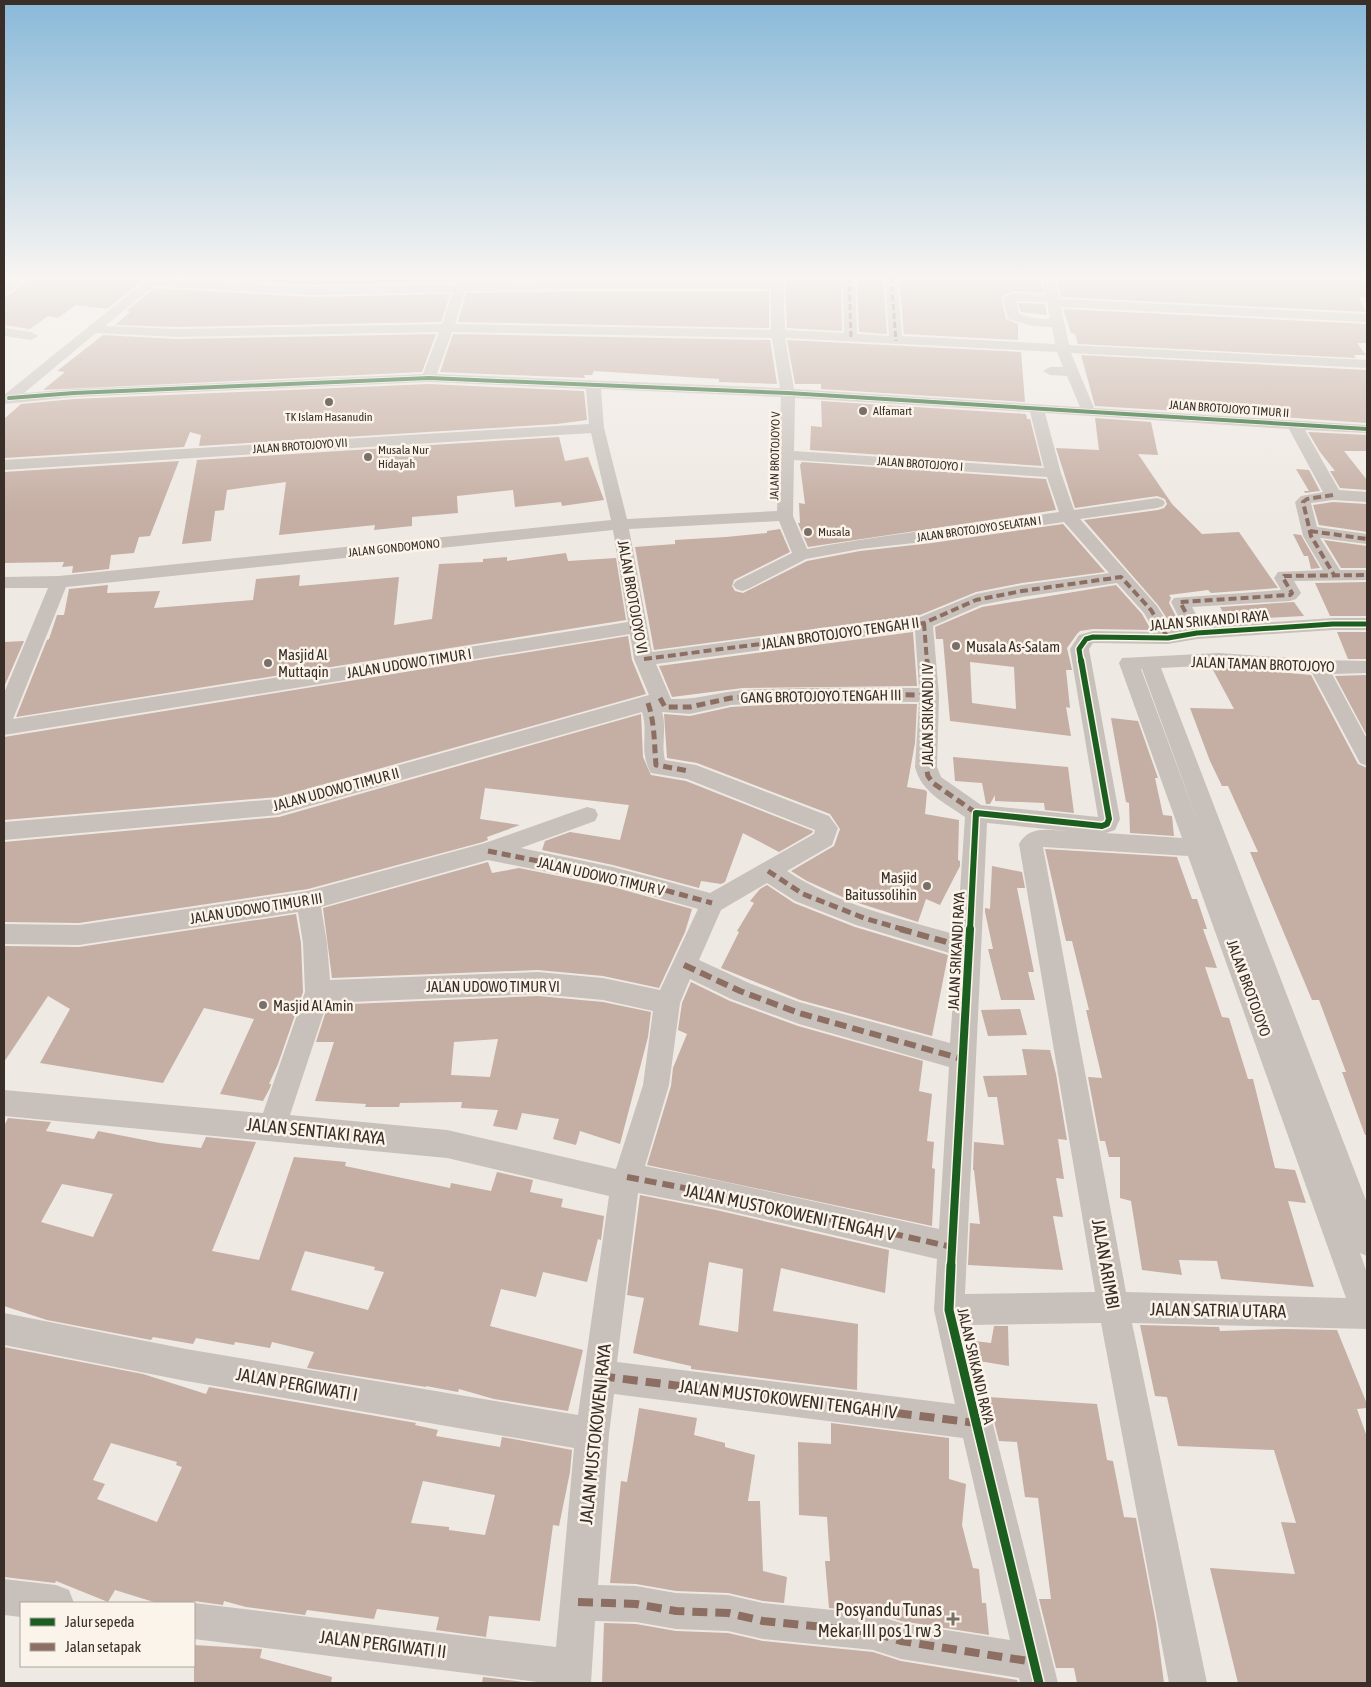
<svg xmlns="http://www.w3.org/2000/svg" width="1371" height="1687" font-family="'Asap Condensed',sans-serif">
<rect width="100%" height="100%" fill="#efe9e3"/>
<path fill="#c5aea3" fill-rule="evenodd" d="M33,277H147L107,309L76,305L58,318L48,316L30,329L4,325V296L9,295Z
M165,277H373V278L456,277L454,282L312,285Z
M472,277H769V279H579L470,282Z
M785,277H841L842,331L787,328Z
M857,277H883L887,334L859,332Z
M899,277H1040L1043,293L1016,291L1005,294L1001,298L1006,319L1018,324V340L904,334Z
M1056,277H1367V298L1359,297L1366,312L1061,297Z
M155,288L312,297L450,294L441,322L177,327L115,325L130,312L126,311Z
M579,291H769V328L458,322L466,293Z
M1018,303L1045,304L1047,315L1021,312Z
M1063,309L1367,324V343H1357L1366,355H1354L1356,358L1078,344L1075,334L1071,333Z
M436,334L422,372L43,390L65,372L57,371L103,335L177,339Z
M453,334L770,340L777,384L719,382V379L594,371L592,375H584L585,378L440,372Z
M787,340L1021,352L1025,402L821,389V384H795Z
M1081,355L1366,370L1367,372V423L1210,412L1211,413L1095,406Z
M429,384L584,391L587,420L557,424L199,446L201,435L190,432L184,447L4,458V419L21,404L74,399Z
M821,401L1026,414L1027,419H1030L1042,466L810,450L811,426L822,427Z
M1095,418L1151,422L1158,455L1138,454L1172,504L1202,534L1239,532L1278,588L1211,593L1208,590L1169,595L1171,598L1169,603L1182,628L1174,629L1158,605L1084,520L1158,510L1164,508L1167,504L1165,499L1157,496L1075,508L1056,448L1099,450Z
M1308,432L1367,435V451H1344L1367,480V490L1340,488L1330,471H1335L1320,452Z
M559,437L565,461L588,457L604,500L562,506L561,502L515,507L513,490L457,496L458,513L412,517V526L374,530L375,525L279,535L286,482L227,490L224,510L215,511L211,541L182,544L197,460Z
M179,461L150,536L139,537L134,553L111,555L109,569L72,573L73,566L62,567L64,562L4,563V472Z
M802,462L1046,479L1056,510L808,547L798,523H800L799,503L805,504L800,465Z
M1296,469L1309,470L1320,491L1305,493L1304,491H1309Z
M1333,502L1367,504V532L1319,525L1313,505Z
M1063,524L1105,572L1022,583L976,592L920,615L654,650L635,547L675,544V540L726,537L767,533V531L780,529L790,552L734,580L732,586L735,591L743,593L807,561L860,551L932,543Z
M1293,534L1301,535L1320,568L1311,569L1308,556H1304Z
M1324,540L1367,546V568H1341Z
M566,553L568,561L616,558L626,620L16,717L47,640L49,639L57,615H64L69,589L108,585L107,593L160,591L154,608L253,600L256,579L300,575L299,586L399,577L394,625L432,619L439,564L483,562V559L507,557V561Z
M1367,582V616H1330L1315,583Z
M1116,585L1142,614L1151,630L1093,629L1080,631L1077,634L1067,648L1072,670H1066L1070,708L1066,707L1071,736L950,721L943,639H936L935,627L982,607ZM970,662L1014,667L1016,709L972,703Z
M1294,602L1304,616L1228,620L1220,607Z
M913,632L917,686L743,688L672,697L659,666Z
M1337,632H1367V659H1348Z
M628,636L632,660L646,694L278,797L4,820V737Z
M24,641L4,687V642Z
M1225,667L1311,675L1358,764L1367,768V1135H1365L1342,1072H1346L1319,1000H1312L1250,852H1258L1228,786H1222L1210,761L1190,708L1234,709L1212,668Z
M1367,675V736L1335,676Z
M798,703L917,704L915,743L907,787L925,790L927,792L925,814L959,820L958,860L960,861V866L940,905L926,899L918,922L849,900L807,881L791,871L834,846L840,829L830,814L697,763L667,758L664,714L690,716L731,707Z
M641,714L643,757L651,775L686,781L813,831L812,833L779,852L743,833L725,882L721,884L701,881L699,888L613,865L542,850L545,841L570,832L620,840L629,805L485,788L480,819L520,825L487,837L488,840L483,842L308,889L79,923L4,922V842L279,817Z
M1111,718L1138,721L1158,778H1155L1163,815L1172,816L1174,836L1130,833L1129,803L1126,802Z
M953,757L1068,767L1074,813L1045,810L1044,803L995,801V795L990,804H986L982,783L955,781Z
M1045,849L1177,857L1192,899H1197L1207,929H1203L1217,968L1205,967L1222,1017L1229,1018L1248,1079H1253L1275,1168L1295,1170L1306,1203L1288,1201L1314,1287L1221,1279L1217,1261L1179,1260L1182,1275L1142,1270L1131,1201L1120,1198V1157H1109L1105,1141H1100L1088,1077L1102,1078L1086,1010H1089L1072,941H1066Z
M488,862L492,873L519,868L613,887L692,909L685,932L659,988L603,976L538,970L332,978L323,908Z
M992,866L1022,872L1025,888H1017L1034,972H1028L1035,1000H1001L988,949H993L985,912V908L990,909Z
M767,885L794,903L855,927L948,955L932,1036L800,1000L721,968L739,932L737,931L754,903L750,901L760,889Z
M296,914L301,943L303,992L278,1064L269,1084H271L270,1088L263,1101L220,1094L254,1019L204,1008L163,1083L40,1063L70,1009L48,996L4,1062V946L79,947Z
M691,982L730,1001L798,1026L923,1061L919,1091L932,1094L927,1141L934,1142L932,1168L935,1169L932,1226L647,1165L671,1086L673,1068L687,1034L678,1030L682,1003Z
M538,996L603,1002L651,1012L648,1037L620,1144L580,1131L576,1145L553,1139L559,1119L522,1113L517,1130L493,1126L498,1110L461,1108L462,1102L400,1103L399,1107H365L366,1104L315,1101L334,1042H316L328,1005ZM498,1039L490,1077L451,1075L454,1042Z
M1020,1009L1027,1035L988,1036L981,1010Z
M1022,1049L1050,1050L1056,1074L1067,1140L1058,1139L1064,1179L1056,1178L1063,1217L1053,1216L1063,1270L968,1265L970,1223L980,1224L974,1170H973L974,1142L1004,1145L997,1097H988L983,1076L1027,1075Z
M8,1118L51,1122L46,1131L94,1139L98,1131L160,1143L201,1148L206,1137L256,1142L212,1251L259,1260L294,1157L346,1162L345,1166L450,1188L451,1183L491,1191L497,1172L533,1180L530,1192L563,1199L561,1207L604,1216L601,1240L598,1239L587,1282L543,1272L536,1297L501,1289L490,1326L583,1350L568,1411L494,1399L459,1389L458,1392L426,1386V1387L307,1368L314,1352L272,1342L270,1348L235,1342L234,1345L196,1338L193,1344L153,1337L151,1340L47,1320L4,1306V1126ZM62,1184L113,1194L93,1237L41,1222ZM305,1251L375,1267L374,1270L384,1272L368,1310L291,1290Z
M640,1195L716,1210L889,1250L885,1293L781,1268L773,1311L858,1324L857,1390L691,1369V1366L633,1353L644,1298L627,1295ZM709,1262L743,1269L738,1332L699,1325Z
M1140,1325L1219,1327L1220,1331L1283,1329L1337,1330L1367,1404V1408L1357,1409L1367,1437V1683H1238L1210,1568L1295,1574L1281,1522L1296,1523L1274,1450L1178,1446L1167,1397L1155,1396Z
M994,1326H1008L1009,1366L979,1361L974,1341L991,1343Z
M4,1347L143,1374L206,1394L209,1387L416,1423L415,1425L438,1430L436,1436L500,1447L502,1437L572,1450L570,1472L559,1526L553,1525L540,1621L489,1616L486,1637L436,1630L439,1617L377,1609L374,1619L307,1610L305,1615L246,1607L224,1601L223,1605L194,1601L192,1603H157L115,1590L108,1602L56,1581L55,1583L4,1577ZM111,1443L177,1462L176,1465L182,1467L157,1522L97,1499L105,1484L93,1480ZM423,1481L495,1495L485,1535L449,1530V1527L411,1523Z
M988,1397L1097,1404L1107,1460L1113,1461L1124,1517L1136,1518L1156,1623L1164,1683H1077L1074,1668H1056L1039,1599H1051L1038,1498L1025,1497L1017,1442L999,1441Z
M639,1408L697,1418L694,1435L725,1443V1447L755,1455L748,1501H760L763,1571L787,1577L784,1603L763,1601L728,1593L676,1591L636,1584L610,1583L621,1481L627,1482Z
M831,1423L949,1438V1479L966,1484L962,1525L973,1568L979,1569L982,1603H986L989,1635L901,1621L873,1612L829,1608L825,1561H830L827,1517L799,1515L798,1442L831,1444Z
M604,1623L636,1624L676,1631L728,1633L763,1641L873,1652L901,1661L1017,1680L1018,1683H602Z
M194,1645L262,1649L260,1658L332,1677L331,1683H194Z
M483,1677L532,1683H482Z"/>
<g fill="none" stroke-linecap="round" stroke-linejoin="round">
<path fill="#c8c1bb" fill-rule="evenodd" d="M17,277H31L8,293L4,294V285Z
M150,277H163L162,279L312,287L455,284L458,277H470L468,284L579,281H771V277H783L785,330L844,333L843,277H855L857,334L889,336L885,277H897L902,336L1055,344L1052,327L1032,326L1008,319L1003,299L1005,296L1016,293L1045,295L1042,277H1054L1060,299L1367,314V322L1061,307L1069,345L1367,360V368L1071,353L1094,408L1367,425V433L1305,430L1339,490L1367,492V502L1333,500L1311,503L1317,527L1367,534V544L1320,538L1340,570H1367V580L1294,581L1301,593L1296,599L1290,601L1192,607L1203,627L1333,618H1367V630H1333L1197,639L1168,644L1093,643L1089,649L1120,819L1115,830L1106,833L1182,838L1119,663L1122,658L1219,653L1319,660L1367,661V673L1332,674L1367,739V766L1360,763L1312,673L1219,665L1161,668L1367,1203V1256L1360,1253L1367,1273V1329L1132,1323L1207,1683H1169L1101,1323L968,1325L1058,1683H1020L1019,1678L901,1659L873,1650L763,1639L728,1631L676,1629L636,1622L595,1621L591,1683H545L194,1639V1603L556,1647L574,1448L186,1381L4,1345V1313L186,1349L578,1415L609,1196L447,1158L4,1116V1090L263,1113L305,992L303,943L298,912L79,945L4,944V924L79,925L308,891L485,843L587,807L595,809L598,815L595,821L521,848L613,867L710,893L814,834L815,830L687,779L651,773C638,750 649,733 642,712L278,815L4,840V822L278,799L649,695L634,659L630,634L4,735V693L48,588H4V577L59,576L611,520L591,433L4,470V460L589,424L586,389L429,382L74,397L4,404V395ZM154,286L312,295L453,292L442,324L177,329L105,326ZM579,289H771V330L455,324L465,291ZM1016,301L1047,302L1050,319L1033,318L1019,314ZM439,332L423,374L74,389L24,393L96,333L177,337ZM452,332L772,338L780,388L437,374ZM785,338L1057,352L1063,367H1050L1043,371L1050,375L1067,376L1080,407L794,389ZM601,389L781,397L777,511L627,519L604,428ZM795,398L1030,412L1044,468L794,451ZM1045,413L1289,429L1323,492L1301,496L1295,502L1303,536L1323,570L1278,572L1274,578L1281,590L1174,598L1171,602L1185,629L1173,631L1157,606L1080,519L1157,508L1163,506L1165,503L1163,500L1157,498L1074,510L1061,473ZM794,460L1047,477L1059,512C975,525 890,533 807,549L793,516ZM779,521L792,553L736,581L733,585L736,589L742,591L748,589L806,559L860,549L932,541L1064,522L1109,573L1022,585L976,594L920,617L652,652L629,529ZM613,530L628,622L13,719L66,587ZM1117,583L1144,613L1155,632L1093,631L1079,635L1070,649L1098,817L981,805L941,777L937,767L939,695L933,626L981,605L1022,597ZM915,630L919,688C860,688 801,687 743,690C718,692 697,700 671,699L656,664ZM1141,669H1142L1198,822ZM798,701L919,702L915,767C921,792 945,803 965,817L957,935C899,918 838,905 787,871L832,845L838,828L829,816L696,765L665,760C661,744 667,728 662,712L690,714L731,705ZM987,823L1067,831C1049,830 1029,825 1019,844L1095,1292L965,1294ZM1043,847L1188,856L1346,1298L1126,1292ZM488,860L613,885L698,909L660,990L603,978L538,972L330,980L327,943L321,907ZM767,883L795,901L856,925L956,955L950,1043L799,1002L749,983L699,960L721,910ZM690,979L731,999L799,1024L949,1067L939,1229L716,1180L645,1166L669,1085L680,1003ZM538,994L603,1000L653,1011L643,1085L616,1169L447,1130L290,1115L327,1003ZM638,1193L716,1208L937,1259L934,1310L955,1404L617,1362ZM614,1394L963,1438L1010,1640L901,1623L873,1614L763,1603L728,1595L676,1593L636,1586L598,1585L609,1434Z
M4,328L31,332L38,336L31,340L4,336Z
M4,1579L56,1585L69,1590L74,1603H21V1617L4,1615Z"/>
<path stroke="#8d6e63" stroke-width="3" stroke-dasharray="6 3" stroke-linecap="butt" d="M849,277L851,338
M891,277L896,341"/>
<path stroke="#8d6e63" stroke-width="4" stroke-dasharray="8 4" stroke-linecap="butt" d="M1333,495L1307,499L1303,502L1311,536L1334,575
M1310,531L1367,539
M924,623L927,662
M630,628L637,627
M1197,633L1180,602L1290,595L1292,593L1283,578L1284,576L1367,575
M644,659L924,623L976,600L1022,591L1121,577L1151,610L1168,638"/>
<path stroke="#8d6e63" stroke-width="5" stroke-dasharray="9 5" stroke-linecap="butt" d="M927,660L929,695L926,767L928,776L933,783L976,813
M660,698L665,707H690L731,698L798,694L929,695
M648,703C655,724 654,743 656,765L689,771
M488,851L613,876L712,903
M768,871L803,894L864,918L905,930"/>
<path stroke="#8d6e63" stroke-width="6" stroke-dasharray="12 6" stroke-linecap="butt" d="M900,929L968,948
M684,965L740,991L799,1013L962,1059
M627,1177L716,1194L952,1247"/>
<path stroke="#8d6e63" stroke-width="8" stroke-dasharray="15 8" stroke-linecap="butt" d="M600,1376L976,1423
M578,1602L636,1604L676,1611L728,1613L763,1621L873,1632L901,1641L1034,1662"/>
<defs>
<path id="cycleway-far4" d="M9,398L74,393L429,378L788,393L1367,429"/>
<path id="cycleway-far3" d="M1081,662L1079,649L1086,639L1093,637L1168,638L1197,633L1333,624H1367"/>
<path id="cycleway-far2" d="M970,930L976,813L1102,826L1107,824L1109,819L1081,660"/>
<path id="cycleway-far1" d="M951,1266L970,929"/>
<path id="cycleway" d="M951,1265L949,1310L1039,1683"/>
</defs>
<use href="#cycleway-far4" stroke="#fbf4ea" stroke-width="5.5"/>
<use href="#cycleway-far3" stroke="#fbf4ea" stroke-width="8"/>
<use href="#cycleway-far2" stroke="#fbf4ea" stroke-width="9"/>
<use href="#cycleway-far1" stroke="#fbf4ea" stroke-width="11"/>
<use href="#cycleway" stroke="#fbf4ea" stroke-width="12"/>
<use href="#cycleway-far4" stroke="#1b5e20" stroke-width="4"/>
<use href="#cycleway-far3" stroke="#1b5e20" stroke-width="5"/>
<use href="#cycleway-far2" stroke="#1b5e20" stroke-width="6"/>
<use href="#cycleway-far1" stroke="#1b5e20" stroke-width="8"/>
<use href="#cycleway" stroke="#1b5e20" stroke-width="9"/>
</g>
<linearGradient id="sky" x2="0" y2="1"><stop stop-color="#89b9d9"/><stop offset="0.54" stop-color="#f8f5f2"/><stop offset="1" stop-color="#f8f5f2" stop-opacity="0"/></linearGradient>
<rect width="1371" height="513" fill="url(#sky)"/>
<g fill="#797069" stroke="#fbf4ea" stroke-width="2">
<circle cx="329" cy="402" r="5"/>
<circle cx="863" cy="411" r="5"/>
<circle cx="368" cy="457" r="5"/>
<circle cx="808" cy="532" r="5"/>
<circle cx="956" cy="646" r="5"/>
<circle cx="268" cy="663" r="5"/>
<circle cx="927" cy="886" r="5"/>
<circle cx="263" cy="1005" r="5"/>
<path d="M950.5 1611.5h5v5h5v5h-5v5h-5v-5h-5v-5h5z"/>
</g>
<g text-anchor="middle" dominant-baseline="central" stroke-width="5" stroke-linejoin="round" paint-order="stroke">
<g font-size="12" fill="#3a2f28" stroke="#fbf4ea">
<text transform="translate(1229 409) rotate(4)">JALAN BROTOJOYO TIMUR II</text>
<text transform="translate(300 446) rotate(-4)">JALAN BROTOJOYO VII</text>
<text transform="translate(775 456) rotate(-89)">JALAN BROTOJOYO V</text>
<text transform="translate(920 464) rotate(4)">JALAN BROTOJOYO I</text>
<text transform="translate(979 529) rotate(-8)">JALAN BROTOJOYO SELATAN I</text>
<text transform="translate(394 548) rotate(-6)">JALAN GONDOMONO</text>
</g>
<g font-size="12" fill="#3a2f28" stroke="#fbf4ea" text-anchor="start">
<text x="873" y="411">Alfamart</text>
<text x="329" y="417" text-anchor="middle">TK Islam Hasanudin</text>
<text x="378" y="450">Musala Nur<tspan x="378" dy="14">Hidayah</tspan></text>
<text x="818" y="532">Musala</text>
</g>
<g font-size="15" fill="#3a2f28" stroke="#fbf4ea">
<text transform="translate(633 597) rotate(80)">JALAN BROTOJOYO VI</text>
<text transform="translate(1209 620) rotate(-5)">JALAN SRIKANDI RAYA</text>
<text transform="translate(840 633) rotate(-8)">JALAN BROTOJOYO TENGAH II</text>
<text transform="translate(409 663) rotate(-9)">JALAN UDOWO TIMUR I</text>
<text transform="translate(1263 664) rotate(2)">JALAN TAMAN BROTOJOYO</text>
<text transform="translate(821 696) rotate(-1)">GANG BROTOJOYO TENGAH III</text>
<text transform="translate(927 715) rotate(-90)">JALAN SRIKANDI IV</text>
<text transform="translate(336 789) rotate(-15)">JALAN UDOWO TIMUR II</text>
<text transform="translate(601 876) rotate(13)">JALAN UDOWO TIMUR V</text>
<text transform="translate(256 908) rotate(-9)">JALAN UDOWO TIMUR III</text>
<text transform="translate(956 951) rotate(-87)">JALAN SRIKANDI RAYA</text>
<text x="493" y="986">JALAN UDOWO TIMUR VI</text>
<text transform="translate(1249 988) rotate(70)">JALAN BROTOJOYO</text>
<text transform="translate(976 1366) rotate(77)">JALAN SRIKANDI RAYA</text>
</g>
<g font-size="15" fill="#3a2f28" stroke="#fbf4ea" text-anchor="start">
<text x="966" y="646">Musala As-Salam</text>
<text x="278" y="654">Masjid Al<tspan x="278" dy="17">Muttaqin</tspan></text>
<text x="917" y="877" text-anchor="end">Masjid<tspan x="917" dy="17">Baitussolihin</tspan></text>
<text x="273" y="1005">Masjid Al Amin</text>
</g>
<g font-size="18" fill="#3a2f28" stroke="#fbf4ea">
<text transform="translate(316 1131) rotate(6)">JALAN SENTIAKI RAYA</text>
<text transform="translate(790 1212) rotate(12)">JALAN MUSTOKOWENI TENGAH V</text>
<text transform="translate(1106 1264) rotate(80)">JALAN ARIMBI</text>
<text transform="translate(1218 1310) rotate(1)">JALAN SATRIA UTARA</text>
<text transform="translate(297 1384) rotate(10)">JALAN PERGIWATI I</text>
<text transform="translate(788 1399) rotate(7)">JALAN MUSTOKOWENI TENGAH IV</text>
<text transform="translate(595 1434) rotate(-84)">JALAN MUSTOKOWENI RAYA</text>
<text transform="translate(383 1644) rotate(7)">JALAN PERGIWATI II</text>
</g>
<g font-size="18" fill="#3a2f28" stroke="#fbf4ea" text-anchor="end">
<text x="942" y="1609">Posyandu Tunas<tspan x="942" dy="21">Mekar III pos 1 rw 3</tspan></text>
</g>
</g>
<rect width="1371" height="1687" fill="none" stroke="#3a2f28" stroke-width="10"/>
<rect x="20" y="1602" width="175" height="65" fill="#fbf4ea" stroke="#aea59c"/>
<rect x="30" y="1618" width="25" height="8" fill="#1b5e20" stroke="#aea59c"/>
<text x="65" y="1627" font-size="15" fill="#3a2f28">Jalur sepeda</text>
<rect x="30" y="1643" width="25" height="8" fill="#8d6e63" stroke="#aea59c"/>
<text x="65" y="1652" font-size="15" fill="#3a2f28">Jalan setapak</text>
</svg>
